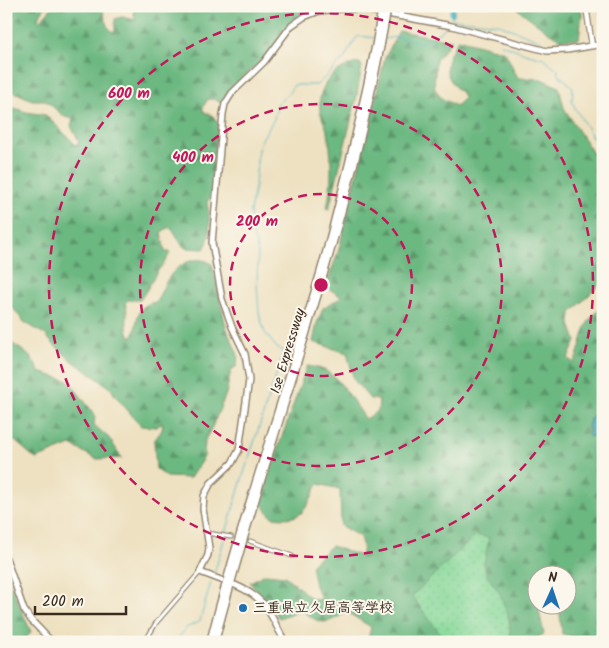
<svg xmlns="http://www.w3.org/2000/svg" width="609" height="648" font-family="Kalam,'Klee One',sans-serif">
<defs>
<pattern id="forest-firs" width="22" height="20" patternUnits="userSpaceOnUse" patternTransform="scale(1.25)"><rect width="22" height="20" fill="#6cb881"/><path d="M5 1l3.5 6h-7zM16 11l3.5 6h-7z" fill="#5a9669"/></pattern>
<pattern id="park-dots" width="8" height="8" patternUnits="userSpaceOnUse" patternTransform="scale(1.25)"><rect width="8" height="8" fill="#85d899"/><path d="M2 2h.1M6 6h.1" fill="none" stroke="#74ba83" stroke-width="1.8" stroke-linecap="round"/></pattern>
</defs>
<rect width="100%" height="100%" fill="#fbf7ec"/>
<filter id="ink" filterUnits="userSpaceOnUse"><feTurbulence type="fractalNoise" baseFrequency=".02" numOctaves="2"/><feDisplacementMap in="SourceGraphic" scale="10" xChannelSelector="R" yChannelSelector="G"/><feConvolveMatrix kernelMatrix="1 2 1 2 8 2 1 2 1" color-interpolation-filters="sRGB"/></filter>
<filter id="wash" filterUnits="userSpaceOnUse"><feTurbulence type="fractalNoise" baseFrequency=".0096" numOctaves="4" result="noise"/><feDisplacementMap in="SourceGraphic" scale="20" xChannelSelector="R" yChannelSelector="G"/><feGaussianBlur stdDeviation="1.12" result="paint"/><feColorMatrix in="noise" values="0 0 0 0 0 0 0 0 0 0 0 0 0 0 0 0 0 1.4 0 .05"/><feComposite in="paint" operator="in"/></filter>
<g filter="url(#wash)">
<rect width="100%" height="100%" fill="#eee1c1"/>
<path fill="url(#forest-firs)" stroke="#547150" d="M6,6H46L37,19L41,20L53,6H102L107,26L113,32L115,30V19L122,17L136,20L134,15L133,6H306L308,11L281,34L269,54L230,89L220,103L215,99H208L203,107V111L213,116L219,125L214,153L212,197L207,201C209,216 213,236 204,249L185,248C178,242 177,233 170,227L161,232L165,252H170C167,261 162,265 157,272C151,281 147,291 140,300H128L125,303C130,315 123,323 130,337L134,335C138,318 136,305 156,302C161,294 164,283 170,276C180,263 197,254 212,264L226,327L238,355L237,366L231,370L226,394L213,425L205,440L204,457L190,478L167,477L156,469L154,441L162,430L163,423L156,427L141,426L114,394L111,388L70,359L51,342L46,335L24,322L13,308L9,310L10,319L6,321V105L26,112L46,115L76,145L79,141L71,126L73,119L65,117L45,100H32L17,93L6,91Z
M518,6H580L582,14L579,39H560L550,33L519,10Z
M399,31L452,40L436,60L434,87L441,98L456,106L465,97C442,75 442,66 458,39L505,52L518,78L541,79L559,87L564,108L594,155L603,162V281L571,313L570,324L576,341L568,358L574,363C584,344 581,319 603,308V410L591,417L588,426L590,437L598,433L603,434V629L601,627L588,640L562,634L559,606H566V576H536V606H538L544,634L527,642H364L368,639L371,627L347,612C324,625 323,626 301,610L279,618L250,582L265,574L285,576L312,599L322,600L315,586L311,565L331,546L361,556L363,547L360,537L341,526L340,489L318,484C304,511 305,521 272,517L262,505L264,488L307,366C313,367 320,368 326,371C342,380 354,404 366,419L378,411L379,400L370,399L354,380L347,353L313,342L317,323L323,308L342,297L326,287L339,249L385,58Z
M360,63L362,66L356,100L329,209L327,208C332,185 332,162 329,139C328,128 321,119 320,109C317,84 337,65 360,63Z
M6,340C19,348 35,356 39,372L69,381L95,415L94,425L109,438L122,458L96,459L71,445L36,459L15,441H6Z
M6,574L31,632L23,642H6Z"/>
<path fill="url(#park-dots)" stroke="#60815c" d="M476,535L489,538L484,565L487,575L500,594L509,617L511,642H446L412,596Z"/>
<path fill="#3dacbb" stroke="#3c6b6c" d="M603,410V434L598,433L589,437L588,435L590,430L588,426L591,417Z"/>
<g fill="none" stroke-linecap="round" stroke-linejoin="round">
<path stroke="#3dacbb" stroke-width="1" d="M451,19L499,24L541,41
M384,39L396,37L424,43L445,28
M501,44L528,54L544,58L558,70V74L573,87L572,101L574,106L593,138L603,142
M602,298L603,297
M214,574L241,482L284,351L277,348L265,333L259,313L257,284L258,253L252,231L250,211L255,186L258,150L262,139L274,119L278,103L288,94L294,85H317L344,59L356,38L360,36L375,38
M175,642L186,628L200,621L211,582"/>
<path stroke="#3dacbb" stroke-width="5.5" d="M452,14L453,6"/>
</g>
</g>
<g filter="url(#ink)">
<g fill="none" stroke-linecap="round" stroke-linejoin="round">
<defs>
<path id="minor" d="M599,6L603,22
M207,533L231,537
M250,541L292,556
M145,642L156,623L200,572"/>
<path id="tertiary" d="M586,6L592,46"/>
<path id="secondary" d="M6,558L24,610L31,620L52,642"/>
<path id="primary" d="M400,16L402,6
M221,580L200,572L208,555L209,548L203,509L204,496L211,483L232,463L239,450L249,380L245,354L232,327L222,299L212,243L223,114L225,104L232,93L264,62L291,26L304,17L319,11L340,9H360L452,26L547,51L567,50L603,44
M235,585C268,599 269,613 285,642"/>
<path id="motorway" d="M210,642C244,509 290,381 327,249C345,181 362,112 376,43
M215,642C267,441 342,248 381,44"/>
</defs>
<use href="#minor" stroke="#948670" stroke-width="5.5"/>
<use href="#tertiary" stroke="#948670" stroke-width="7"/>
<use href="#secondary" stroke="#948670" stroke-width="8"/>
<use href="#primary" stroke="#948670" stroke-width="8"/>
<use href="#motorway" stroke="#948670" stroke-width="9"/>
<use href="#minor" stroke="#fff" stroke-width="3"/>
<use href="#tertiary" stroke="#fff" stroke-width="4.5"/>
<use href="#secondary" stroke="#fff" stroke-width="5"/>
<use href="#primary" stroke="#fff" stroke-width="5"/>
<use href="#motorway" stroke="#fff" stroke-width="6"/>
<defs>
<path id="motorway-bridge" d="M376,43L382,6
M381,44L388,6"/>
</defs>
<use href="#motorway-bridge" stroke="#948670" stroke-width="9" stroke-linecap="butt"/>
<use href="#motorway-bridge" stroke="#fff" stroke-width="6"/>
</g>
</g>
<g fill="none" stroke="#c2185b" stroke-width="2.5" stroke-dasharray="9 6">
<circle cx="321" cy="285" r="91"/>
<circle cx="321" cy="285" r="181"/>
<circle cx="321" cy="285" r="272"/>
</g>
<circle fill="#1f6fb2" stroke="#fbf7ec" stroke-width="2" cx="243" cy="608" r="5"/>
<g text-anchor="middle" dominant-baseline="central" stroke-width="4" stroke-linejoin="round" paint-order="stroke">
<g font-size="14" fill="#3b2a1e" stroke="#fbf7ec">
<text transform="translate(288 351) rotate(-73)">Ise Expressway</text>
</g>
<g font-size="14" font-weight="bold" fill="#3b2a1e" stroke="#fbf7ec" text-anchor="start">
<text x="253" y="608">三重県立久居高等学校</text>
</g>
</g>
<circle cx="321" cy="285" r="8" fill="#c2185b" stroke="#fbf7ec" stroke-width="2.5"/>
<g font-size="15" text-anchor="middle" font-weight="bold" fill="#c2185b" stroke="#fbf7ec" stroke-width="4" stroke-linejoin="round" paint-order="stroke">
<text x="129" y="98">600 m</text>
<text x="193" y="162">400 m</text>
<text x="257" y="226">200 m</text>
</g>
<rect width="609" height="648" fill="none" stroke="#fbf7ec" stroke-width="25"/>
<g transform="translate(552 590) rotate(3)"><circle r="24" fill="#fbf7ec" stroke="#aea59a"/>
<path d="M0-4L9 19L0 12L-9 19Z" fill="#1f6fb2"/>
<text y="-8" font-size="14" font-weight="bold" text-anchor="middle" fill="#3b2a1e">N</text>
</g>
<path d="M35 606v8h91v-8" fill="none" stroke="#3b2a1e" stroke-width="2.5"/>
<text x="42" y="606" font-size="15" fill="#3b2a1e" stroke="#fbf7ec" stroke-width="4" paint-order="stroke">200 m</text>
</svg>
